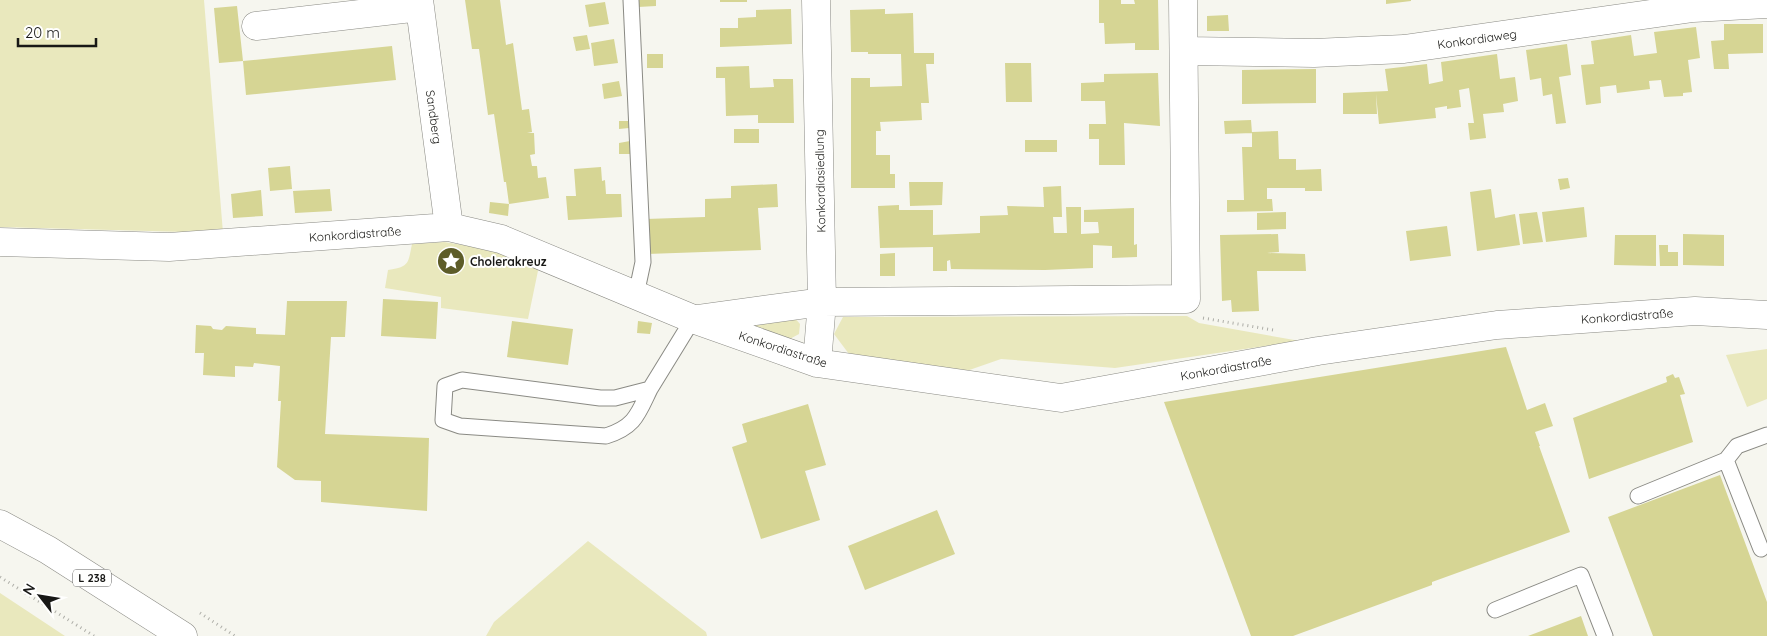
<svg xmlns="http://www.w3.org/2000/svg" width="1767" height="636" font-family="Quicksand,sans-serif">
<rect width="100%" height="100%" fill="#f6f6ef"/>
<path fill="#e9e8bd" d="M0,0H204L223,233L0,227Z
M444,242L488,249L539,266L528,319L441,308V297L385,288L388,270C409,267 408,264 412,244Z
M1187,316L1199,323L1300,341L1115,368L1001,359L955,375L849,354L834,334L843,317Z
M794,317L800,324L799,334L788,340L736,323Z
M1767,349V399L1747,407L1726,355Z
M588,541L706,632L707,636H486L494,622Z
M0,593L65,636H0Z"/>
<path fill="#d6d594" d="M465,0H500L506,45L513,43L522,110L529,109L532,132L527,133H534L535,154L530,155L532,166H537L538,178L546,177L549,198L509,204L506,182H504L494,114L488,115L479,49H472Z
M637,0H656V6L638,7Z
M720,0H747V2H720Z
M1099,0H1121V4H1135L1134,0H1158L1159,50H1135V43L1105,44L1104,23H1099Z
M1386,0H1411V1L1386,4Z
M605,2L609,24L589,27L585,5Z
M237,6L243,61L219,63L214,8Z
M791,9L792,44L720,47V28H738V18L756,17V10Z
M885,9V14L913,13L914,53H934V64H926L929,103H921L922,120L880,122L881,131H876V155H890V174H895V188H851V78H870V87L902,86L901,54H868V52H851L850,10Z
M1228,15L1229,31H1207V16Z
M1724,24H1763V53L1728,54L1729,69H1714L1711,41L1724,40Z
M1696,27L1700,58L1688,60L1692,92L1683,93V96L1664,97L1661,80L1649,81L1650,89L1617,93L1616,85L1600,87L1601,103L1586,105L1581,65L1594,64L1591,41L1631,35L1634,56L1657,53L1654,32Z
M587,35L590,49L576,51L573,37Z
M614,39L618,63L594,66L591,43Z
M1567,44L1571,75L1559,77L1566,123L1556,124L1552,94L1543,96L1541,78L1530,80L1526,50Z
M392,46L396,80L246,95L243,61Z
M647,54H663V68H647Z
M1497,54L1500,79L1515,77L1518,101L1503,104L1504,112L1483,114L1486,138L1470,140L1468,123H1474L1469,88L1459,90L1461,107L1447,109V106L1435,108L1436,118L1379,124L1376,94L1377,114H1343V93L1388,91L1385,69L1427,64L1429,84L1443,81L1441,62Z
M1005,63H1031L1032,102H1006Z
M749,66L750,88L774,87L773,79H793L794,123H758V115L726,116L725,78H716V67Z
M1316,69V103L1242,104V70Z
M1158,73L1160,126L1124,123L1125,165H1099V139H1089V124H1106L1105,101H1081V83L1104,82V74Z
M619,81L622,96L604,99L602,84Z
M1251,120L1252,133L1225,134L1224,121Z
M619,121H628L629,128L619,129Z
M734,129H759V143H734Z
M1278,131L1279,159H1296V170L1321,169L1322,191H1305V188H1267V199H1272L1273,211L1227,212V200H1244L1242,147H1252V132Z
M1025,140H1057V152H1025Z
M630,141V154H619V143Z
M290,166L292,189L270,191L268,168Z
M601,167L602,181L605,180L606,194H621L622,217L568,220L566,196H576L574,169Z
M1568,178L1570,188L1560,190L1558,179Z
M909,182H943L942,205L910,206Z
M777,184L778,207L758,208L761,250L647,254L646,219L705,217V199L731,198V186Z
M1061,186L1062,217H1053L1054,233H1067L1066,207H1081V234L1099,233L1098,222H1084V210L1134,208V245L1137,244V257L1112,258V246L1093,245V268L1045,270L951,269L950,260L947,261V271H933V247L880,248L878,206L899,205V210H933V235L980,233V216L1008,215L1007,206L1044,207L1043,187Z
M330,189L332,211L295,213L293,191Z
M1491,189L1495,218L1515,214L1520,245L1477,251L1470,192Z
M261,190L263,216L233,218L231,194Z
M490,202L509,204L508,216L489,213Z
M1584,207L1587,237L1546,242L1542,212Z
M1286,212V229L1257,230V213Z
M1537,212L1543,242L1523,244L1519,214Z
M1447,226L1451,256L1410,261L1406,231Z
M1278,234L1279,252L1267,253L1305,254L1306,271H1257L1259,311L1232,312L1231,300L1222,301L1220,235Z
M1683,234L1724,235V266L1683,265Z
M1615,235H1656V266L1614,265Z
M1659,245H1668V252H1678V266H1660Z
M895,253V276H880V254Z
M383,299L438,302L436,339L381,336Z
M287,301H347L345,337H331L325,434L429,438L427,511L321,502V481L295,480L277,467L281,401H278L280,366L254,363L253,367L235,366V377L203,375L204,353H195L196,325L211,326L213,329L222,330L226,326L256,328V334L285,335Z
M512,321L573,329L568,365L507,357Z
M638,321L652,323L650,334L637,333Z
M1506,347L1527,410L1545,403L1553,426L1535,432L1540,446H1539L1570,532L1432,582V585L1293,636H1251L1164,402Z
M1673,374L1675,378L1679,377L1685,394L1680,395L1693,442L1589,479L1573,418L1667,382L1666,377Z
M808,404L826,465L805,471L820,520L761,539L732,447L747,442L742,424Z
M1720,475L1767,602V636H1653L1608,517Z
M937,510L955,554L865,590L848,546Z
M1581,616L1588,636H1528Z"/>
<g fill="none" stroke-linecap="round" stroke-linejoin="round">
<defs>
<path id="lane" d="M631,0L643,262L636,295
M650,389C638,414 635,427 606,436L460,426L443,420L445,386L462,380L600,398H615L650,389L693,319
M1726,460L1761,549
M1638,496L1726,460L1737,446L1767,435
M1495,610L1581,575L1605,636"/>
<path id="street" d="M419,0L449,227
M816,0L822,302L817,363
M256,26L420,7
M1185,51L1314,53L1404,49L1693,8L1767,4
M0,242L169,247L449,227L501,239L693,319L817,363L1061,398L1318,351L1497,325L1695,311L1767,315
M697,319L822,302L1186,299L1183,0"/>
<path id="primary" d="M0,524L48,550L183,636"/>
</defs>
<use href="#lane" stroke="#8a8a84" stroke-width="17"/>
<use href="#street" stroke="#8a8a84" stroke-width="29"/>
<use href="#primary" stroke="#8a8a84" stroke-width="29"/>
<path stroke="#adada7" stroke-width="3" stroke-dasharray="1 4" stroke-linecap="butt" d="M1203,318L1273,330
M0,577L94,636
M200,613L235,636"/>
<use href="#lane" stroke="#fff" stroke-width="15"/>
<use href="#street" stroke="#fff" stroke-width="28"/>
<use href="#primary" stroke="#fff" stroke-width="28"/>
</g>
<defs>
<symbol id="sight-disc" viewBox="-11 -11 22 22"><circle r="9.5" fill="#5d5c28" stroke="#fffffe"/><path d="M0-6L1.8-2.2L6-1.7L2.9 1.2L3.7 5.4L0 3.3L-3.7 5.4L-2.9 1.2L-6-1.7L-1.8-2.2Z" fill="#fff"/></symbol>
</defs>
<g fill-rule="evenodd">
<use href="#sight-disc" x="435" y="245" width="32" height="32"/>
</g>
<g text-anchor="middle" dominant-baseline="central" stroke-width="4" stroke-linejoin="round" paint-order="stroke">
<rect fill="#fffffe" stroke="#5d5d5c" stroke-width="1" x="73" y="569.5" width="38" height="17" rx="4"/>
<g font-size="11" font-weight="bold" fill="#181816">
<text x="92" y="578">L 238</text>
</g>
<g font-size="12" fill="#181816" stroke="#fffffe">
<text transform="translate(1477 39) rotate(-8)">Konkordiaweg</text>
<text transform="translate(434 117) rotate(82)">Sandberg</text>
<text transform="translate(820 181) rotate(-91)">Konkordiasiedlung</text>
<text transform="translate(355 234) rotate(-4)">Konkordiastraße</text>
<text transform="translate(1627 316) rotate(-4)">Konkordiastraße</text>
<text transform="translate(783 349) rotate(18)">Konkordiastraße</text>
<text transform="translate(1226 368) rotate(-10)">Konkordiastraße</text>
</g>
<g font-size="12" font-weight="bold" fill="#181816" stroke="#fffffe" text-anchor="start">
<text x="470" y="261">Cholerakreuz</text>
</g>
</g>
<g transform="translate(40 596) rotate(301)" stroke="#fffffe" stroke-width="4" paint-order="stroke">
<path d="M0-4L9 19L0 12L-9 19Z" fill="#181816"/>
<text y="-8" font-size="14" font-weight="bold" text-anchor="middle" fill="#181816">N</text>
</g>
<path d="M18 38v8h78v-8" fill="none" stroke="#181816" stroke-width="2.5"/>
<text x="25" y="38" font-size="15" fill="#181816" stroke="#fffffe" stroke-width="4" paint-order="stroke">20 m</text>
</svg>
